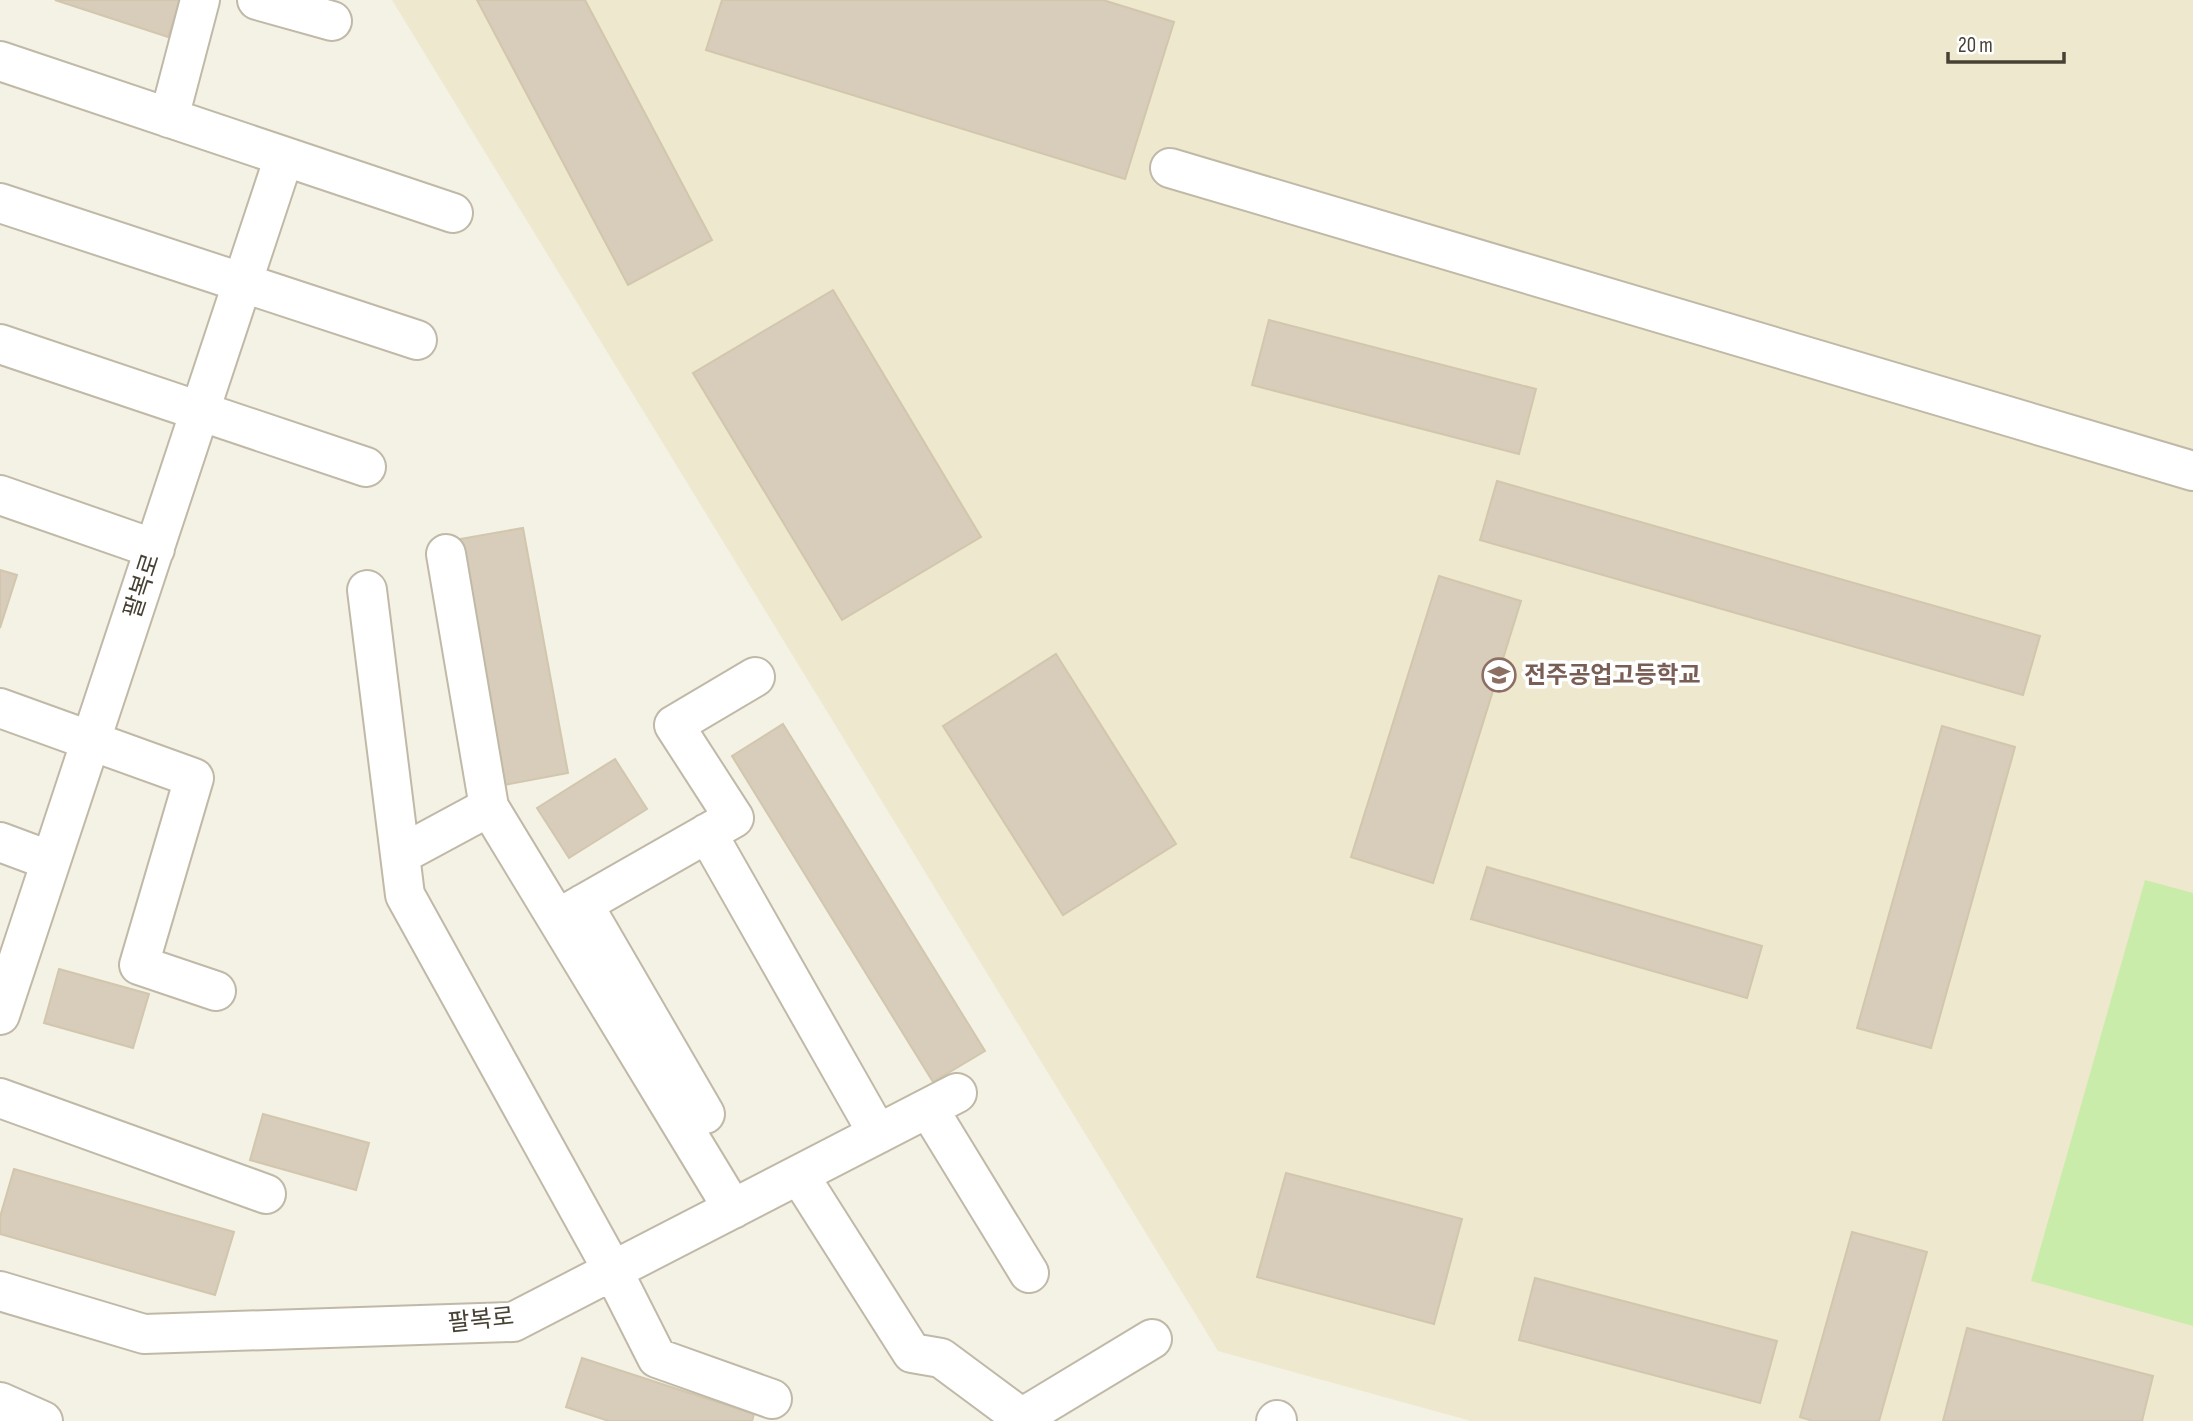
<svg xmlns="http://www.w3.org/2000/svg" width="2193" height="1421" font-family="'Sofia Sans Condensed','Noto Sans KR',sans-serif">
<rect width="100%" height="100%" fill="#f4f1e5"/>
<path fill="#eee8ce" d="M392,0H2193V1421H1471L1218,1351Z"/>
<path fill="#caecab" d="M2145,880L2193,893V1326L2031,1281Z"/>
<path fill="#d7cdba" stroke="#d2c6ad" stroke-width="2" d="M55,0H181L168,37Z
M477,0H585L712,240L628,285Z
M722,0H1103L1174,22L1125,179L706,50Z
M833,290L981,537L842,620L693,373Z
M1269,320L1536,389L1519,454L1252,385Z
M1497,481L2040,636L2023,695L1480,540Z
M523,528L568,773L504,785L460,539Z
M0,570L17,575L0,628Z
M1439,576L1521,601L1433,883L1351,857Z
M1056,654L1176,844L1063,915L943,726Z
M783,724L985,1051L933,1082L732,756Z
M1942,726L2015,747L1931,1048L1857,1028Z
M615,759L647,809L569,858L537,808Z
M1487,867L1762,946L1747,998L1471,919Z
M59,969L149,994L133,1048L44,1023Z
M263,1114L369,1143L356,1190L250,1160Z
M14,1169L234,1232L215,1295L0,1234V1217Z
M1286,1173L1462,1219L1434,1324L1257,1277Z
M1852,1232L1927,1252L1879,1421H1813L1800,1417Z
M1535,1278L1777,1341L1760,1403L1519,1340Z
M1967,1328L2153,1376L2142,1421H1943Z
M582,1358L754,1414L752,1421H609L566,1407Z"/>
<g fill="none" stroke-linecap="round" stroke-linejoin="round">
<defs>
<path id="minor" d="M257,0L332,21
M0,61L453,213
M169,118L200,0
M1170,168L2193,471
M0,203L417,340
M0,344L366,467
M0,495L155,549
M446,554L489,807L733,1209
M367,590L405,895L613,1271L657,1358L772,1399
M0,708L194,778L139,965L216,991
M707,833L878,1134
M0,842L51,861
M400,855L489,807
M583,904L705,1114
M557,919L734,818L674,725L755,677
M0,1015L284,157
M0,1098L266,1194
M928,1108L1029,1273
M799,1175L912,1353L941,1358L1026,1421
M0,1291L144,1334L513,1322L957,1093
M0,1402L43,1421
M1023,1417L1152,1339
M1276,1421L1277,1420"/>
</defs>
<use href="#minor" stroke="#c0b9a7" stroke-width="42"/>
<use href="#minor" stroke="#fff" stroke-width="38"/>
</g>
<defs>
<symbol id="school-ring" viewBox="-11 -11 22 22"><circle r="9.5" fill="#fff" stroke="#8d6e63" stroke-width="1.5"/><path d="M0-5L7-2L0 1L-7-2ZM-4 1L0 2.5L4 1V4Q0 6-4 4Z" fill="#8d6e63"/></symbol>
</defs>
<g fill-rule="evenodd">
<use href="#school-ring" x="1480" y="656" width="38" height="38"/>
</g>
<g text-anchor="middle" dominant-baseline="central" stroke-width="7" stroke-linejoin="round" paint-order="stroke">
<g font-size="24" fill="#474134" stroke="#fff">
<text transform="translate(142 586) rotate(-72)">팔복로</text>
<text transform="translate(481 1320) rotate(-6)">팔복로</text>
</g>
<g font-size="24" font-weight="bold" fill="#785e54" stroke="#fff" text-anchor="start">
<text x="1524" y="675">전주공업고등학교</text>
</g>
</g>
<path d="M1948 52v10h116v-10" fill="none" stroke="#474134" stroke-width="3.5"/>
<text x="1958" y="52" font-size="21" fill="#474134" stroke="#ffffff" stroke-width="5" paint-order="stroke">20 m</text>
</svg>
